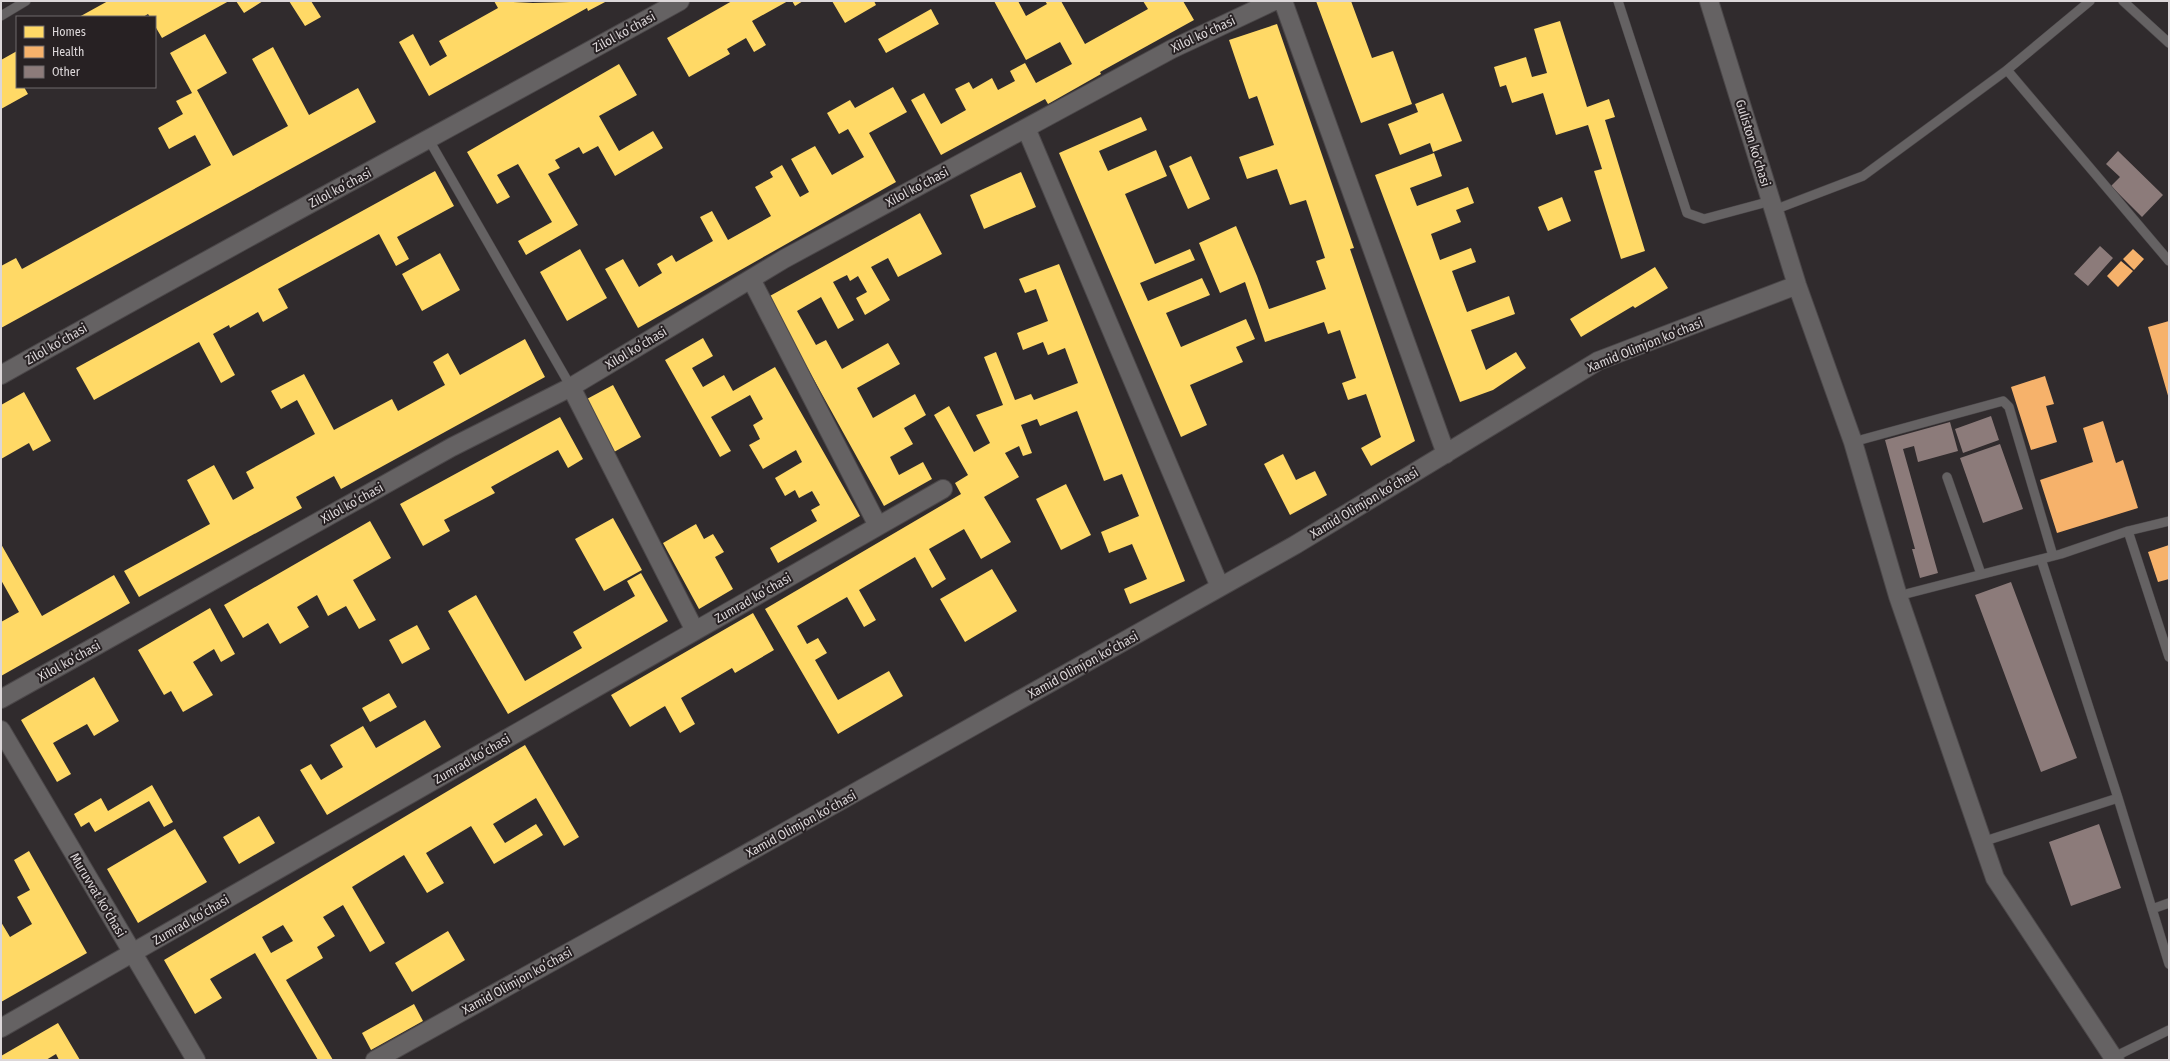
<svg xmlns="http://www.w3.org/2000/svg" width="2170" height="1061" font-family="'Fira Sans Condensed',sans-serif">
<rect width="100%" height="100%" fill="#302b2d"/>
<path fill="#ffd966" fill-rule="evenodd" d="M108,1H229L162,38L155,26V17H150L148,14L143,17H79Z
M236,1H263L244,13Z
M289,1H311L321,17L305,26Z
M494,1L533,3L607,1L588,11L587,8L429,96L399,42L413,34L430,66L447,56L439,41L498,8Z
M732,1H788L752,21L766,45L754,52L746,38L727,49L730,54L689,77L667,38Z
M792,1H803L795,6Z
M832,1H874L876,5L845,23Z
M994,1H1018L1026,16L1047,4L1045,1H1061L1085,44L1148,9L1143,1H1183L1194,20L1100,72L1101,74L1048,104L1045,99L941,155L911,100L924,93L941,124L966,110L955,89L969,82L973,89L992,78L998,90L1015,81L1010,71L1025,63L1036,83L1072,64L1060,42L1026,60Z
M1316,1H1351L1372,58L1393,51L1412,104L1361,123Z
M931,9L939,24L886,53L878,39Z
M1560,21L1587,107L1609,99L1615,117L1605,120L1645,251L1621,259L1594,171L1602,169L1588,125L1556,135L1543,93L1512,103L1506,85L1500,87L1494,67L1526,57L1532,77L1547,73L1534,29Z
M1277,24L1354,248L1350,249L1415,441L1371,466L1361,448L1381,437L1366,394L1348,400L1342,383L1356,378L1340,330L1328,334L1324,322L1265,342L1245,282L1220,293L1199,243L1236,226L1257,276L1269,309L1326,289L1316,261L1325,258L1306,200L1290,205L1277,169L1247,179L1239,157L1274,145L1257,96L1249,99L1229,40Z
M205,34L227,73L197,90L233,156L288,126L252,59L273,47L309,115L358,88L376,122L1,328V266L16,258L22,269L211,165L195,135L169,149L158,128L183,114L176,101L192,93L170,53Z
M17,51V87H24L28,94L1,109V60Z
M619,64L637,95L599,116L619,151L653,131L663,148L615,176L598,146L583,154L579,147L555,160L560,168L548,174L578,225L526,255L518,241L552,222L518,164L497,175L510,197L497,204L467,152Z
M893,87L907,112L869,133L896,182L638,328L605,269L623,259L639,287L662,273L657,264L672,255L676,262L713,241L700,217L712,211L728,240L771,216L755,187L773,177L770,172L782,165L800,197L809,192L791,159L815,146L832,175L864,157L848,129L839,134L827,113L850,100L855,108Z
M1443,93L1462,141L1433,152L1430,143L1400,155L1388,124L1418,112L1415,104Z
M1141,117L1147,130L1099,151L1108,171L1156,150L1167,176L1125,194L1155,264L1190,249L1195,260L1140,283L1148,301L1202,278L1210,295L1166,313L1181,347L1246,319L1255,339L1236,347L1243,362L1190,385L1207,425L1181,437L1059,153Z
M1434,153L1442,176L1410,188L1417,206L1468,187L1474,203L1456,210L1461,222L1431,234L1440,260L1471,248L1476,262L1452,271L1467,312L1509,296L1515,314L1471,330L1486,370L1516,352L1526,368L1493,390L1460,402L1375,175Z
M1191,156L1210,199L1188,209L1169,166Z
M435,171L454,206L397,237L409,259L396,266L379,234L278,289L288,308L263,322L258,312L230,328L229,325L213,334L235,375L221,383L199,342L94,400L76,368Z
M1021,172L1036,207L984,229L970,195Z
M1562,197L1571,221L1548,231L1538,207Z
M920,213L942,254L898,277L888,258L871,267L890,300L865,315L856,298L867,292L858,276L850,281L847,275L833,282L854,320L838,329L821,297L797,311L816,345L826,340L842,369L888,343L900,364L857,388L873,418L915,394L926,415L904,428L913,444L890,457L899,475L923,462L932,479L884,506L768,297Z
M580,249L607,298L567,321L540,272Z
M440,253L460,290L422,311L402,274Z
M1059,264L1185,581L1130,604L1124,589L1147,579L1132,544L1109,553L1101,532L1139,516L1122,474L1104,481L1077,411L1040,426L1037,419L1021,425L1032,453L1023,456L1019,446L1005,453L1019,477L984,497L1011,542L981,559L964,529L929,549L946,579L932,588L915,557L859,590L876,620L864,627L847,597L797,626L807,644L818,638L827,653L815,660L838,700L889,671L903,696L838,734L765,609L961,494L955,483L968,475L934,415L949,406L974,452L990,443L976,415L1003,405L984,357L996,352L1015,400L1031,394L1034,400L1078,383L1065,348L1048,355L1043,342L1023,350L1017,333L1048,321L1036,289L1025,293L1019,279Z
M1655,267L1668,288L1635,308L1633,306L1581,337L1570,319Z
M703,338L713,356L692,368L703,387L724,375L733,391L775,367L860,516L778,563L770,548L817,521L811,510L820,505L812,491L799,498L795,490L785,496L775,478L802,462L796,450L763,469L749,445L760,439L753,425L763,419L750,395L711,417L731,451L720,457L665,360Z
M525,339L545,377L341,489L334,476L296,497L302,508L139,597L124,571L210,524L187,480L214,465L233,500L254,488L246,472L315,434L297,400L281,409L271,391L304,374L334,430L392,399L398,411L445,385L433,362L448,353L460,375Z
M613,385L641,437L614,452L585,400Z
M24,392L51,441L33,451L29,443L1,459V405Z
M560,417L583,459L568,468L558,450L491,487L495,493L444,520L450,531L423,546L400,504Z
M1283,454L1296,480L1315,471L1327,495L1290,515L1264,464Z
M1066,484L1091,535L1061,550L1036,499Z
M613,518L642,570L604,591L575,539Z
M370,521L391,558L353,580L376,620L359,629L346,606L328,616L317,595L297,607L309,627L280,644L268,623L243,638L224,605Z
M696,524L704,539L713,534L724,552L715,557L733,589L699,609L663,543Z
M1,544L42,616L114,575L130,603L1,676V622L19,612L1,580Z
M992,569L1017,611L965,642L940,599Z
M641,573L668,621L508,714L448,611L476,595L525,681L582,648L573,632L635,596L627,581Z
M210,608L235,654L221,662L214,649L193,662L213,695L183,712L171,691L164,695L138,650Z
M753,613L774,650L735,673L732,668L681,698L695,724L680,733L665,706L630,727L611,695Z
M417,625L430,649L402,664L389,640Z
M94,677L119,721L94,736L87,724L53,743L71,774L57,782L21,720Z
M389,693L397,707L370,722L362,708Z
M425,720L441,747L327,815L300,770L311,764L321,780L343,767L330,745L363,726L376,748Z
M525,745L579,837L564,846L536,798L493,824L505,843L536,824L543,835L494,864L471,826L426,853L444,883L427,893L404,855L352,887L385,943L370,952L343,905L323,917L335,936L317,947L323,958L286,980L333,1060H318L255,953L210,979L222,998L195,1014L164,960ZM283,925L293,941L271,953L262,937Z
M152,785L173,822L164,827L149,801L95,832L89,822L81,827L74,814L101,798L108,811Z
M259,816L275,843L239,864L223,837Z
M175,829L207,882L138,923L107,869Z
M29,851L87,953L1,1002V922L10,937L32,924L17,897L30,890L14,860Z
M448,931L465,960L412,992L395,963Z
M414,1004L423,1021L371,1050L362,1033Z
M58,1023L80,1060H59L56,1054L46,1060H1V1056Z"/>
<path fill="#f6b26b" d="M2133,249L2144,259L2134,270L2123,259Z
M2121,261L2133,271L2118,287L2107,276Z
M2169,321V399L2148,327Z
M2045,376L2054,404L2046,406L2057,442L2031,450L2011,387Z
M2103,421L2116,463L2123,460L2138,508L2057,533L2040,480L2093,462L2083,428Z
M2169,545V579L2158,582L2148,552Z"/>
<path fill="#8c7b7a" d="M2118,151L2163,195L2142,217L2111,186L2120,177L2106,164Z
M2100,246L2113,258L2088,286L2074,274Z
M1991,416L1999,440L1963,453L1955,429Z
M1950,422L1958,451L1918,462L1914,446L1903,449L1938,573L1920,578L1912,549H1915L1885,440Z
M2000,444L2023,509L1983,523L1960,458Z
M2011,582L2077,758L2041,772L1975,595Z
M2099,824L2121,888L2071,906L2049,842Z"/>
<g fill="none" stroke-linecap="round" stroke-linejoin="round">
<defs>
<path id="lane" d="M1618,1L1687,213L1704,219L1771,201
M2123,1L2169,43
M1,16L26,1
M2007,70L2169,261
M429,140L571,387
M1774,210L1863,176L2007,70L2090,1
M1853,442L2003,401L2009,407L2053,556
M1947,477L1981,574
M2128,531L2169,657
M1898,596L2061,554L2128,531L2169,521
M2118,798L2169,964
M1982,842L2118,798L2041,559
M2152,909L2169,903
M2112,1058L2169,1030"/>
<path id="street" d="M1283,1L1446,454
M1709,1L1797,285L1853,442L1898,596L1995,878L2115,1060
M1026,128L1220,587
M751,279L878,526
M1,375C226,248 454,126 680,1
M571,387L695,631
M1,699L452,447L571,387L784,259L1172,49L1274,1
M1,730L196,1060
M1,1028L943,489
M375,1060L744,855L1295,545L1598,361L1797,285"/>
</defs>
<use href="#lane" stroke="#4b4749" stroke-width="10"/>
<use href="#street" stroke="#4b4749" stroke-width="20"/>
<use href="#lane" stroke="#656263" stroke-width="9"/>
<use href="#street" stroke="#656263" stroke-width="18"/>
</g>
<g text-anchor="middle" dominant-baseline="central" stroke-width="4" stroke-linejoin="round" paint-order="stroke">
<g font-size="13" fill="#dcd7d9" stroke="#272123">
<text transform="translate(624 32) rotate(-29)">Zilol koʻchasi</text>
<text transform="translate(1203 34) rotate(-25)">Xilol koʻchasi</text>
<text transform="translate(1753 143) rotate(73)">Guliston ko'chasi</text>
<text transform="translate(917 187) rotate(-28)">Xilol koʻchasi</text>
<text transform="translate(340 188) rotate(-28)">Zilol koʻchasi</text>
<text transform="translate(56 344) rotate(-30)">Zilol koʻchasi</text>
<text transform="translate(1645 345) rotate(-22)">Xamid Olimjon koʻchasi</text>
<text transform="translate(636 348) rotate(-31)">Xilol koʻchasi</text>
<text transform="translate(352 503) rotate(-29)">Xilol koʻchasi</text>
<text transform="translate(1364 503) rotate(-31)">Xamid Olimjon koʻchasi</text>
<text transform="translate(753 598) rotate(-30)">Zumrad koʻchasi</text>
<text transform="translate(69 661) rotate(-29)">Xilol koʻchasi</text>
<text transform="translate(1083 665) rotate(-29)">Xamid Olimjon koʻchasi</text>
<text transform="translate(472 759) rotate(-30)">Zumrad koʻchasi</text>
<text transform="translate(801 824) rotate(-29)">Xamid Olimjon koʻchasi</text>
<text transform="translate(98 895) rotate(59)">Muruvvat ko'chasi</text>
<text transform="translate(191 920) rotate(-30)">Zumrad koʻchasi</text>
<text transform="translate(517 981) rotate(-29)">Xamid Olimjon koʻchasi</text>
</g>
</g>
<rect width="2170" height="1061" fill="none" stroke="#dcd7d9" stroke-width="4"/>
<rect x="16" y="16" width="140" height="72" fill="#272123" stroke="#6f6a6c"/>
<rect x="24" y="26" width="20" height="12" fill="#ffd966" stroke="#6f6a6c"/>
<text x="52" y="36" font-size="12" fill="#dcd7d9">Homes</text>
<rect x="24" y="46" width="20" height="12" fill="#f6b26b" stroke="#6f6a6c"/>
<text x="52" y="56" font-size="12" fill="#dcd7d9">Health</text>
<rect x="24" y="66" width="20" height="12" fill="#8c7b7a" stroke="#6f6a6c"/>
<text x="52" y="76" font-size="12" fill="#dcd7d9">Other</text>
</svg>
